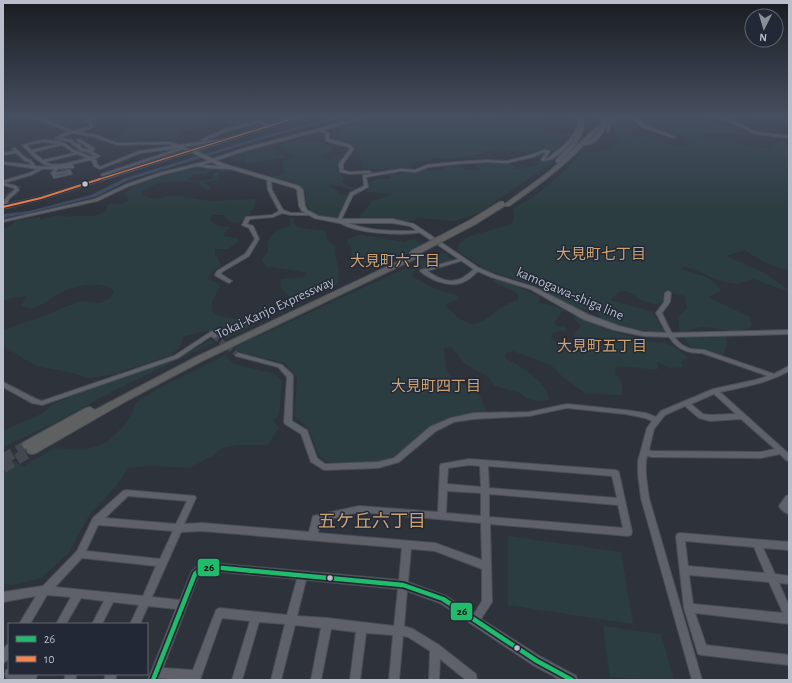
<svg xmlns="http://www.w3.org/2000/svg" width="792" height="683" font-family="'Alegreya Sans','Noto Sans JP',sans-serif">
<rect width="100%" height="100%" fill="#2e323b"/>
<path fill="#2c3d41" d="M102,115H209L207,118L214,123L198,125L199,127L196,129L178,132L177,139L160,140L159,136C146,138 124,147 113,139L125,133L129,125C124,119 109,115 101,120C99,122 97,126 95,128H92L94,127L91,122V120Z
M381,115H471L488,121L498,118H518L514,115H546V117L575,121C561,133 557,124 543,129L570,136L564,141L557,151L540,149L529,152H520L499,148L481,152L502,156H500L478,154L453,159L434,158L414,164L408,169H369L363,167L359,155L362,153L350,146L330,141L328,137L329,134C335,134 343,130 346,125Z
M684,118L707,120L717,125L733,126L753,135L729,133L697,135V137C705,142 714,138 722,139C742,141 750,151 772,147C776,141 783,141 789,141V269C772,268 759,260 745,250L726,256L763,272L787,289L783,290L754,279L737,284L720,281L686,266L680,269C696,275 712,274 721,291L708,297L750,317L752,326C735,337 719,326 701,327C694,328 686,332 680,333L678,318L687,308L685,296L663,292L664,301L657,305L641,300L627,291L619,292L610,300L653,312L665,332C642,332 622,326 601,319L596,310L577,309L536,286L487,270L458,251L459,243L470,236L512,224L514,216L513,208C536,198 565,171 582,152L604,151L623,141L614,138L618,131L613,127L618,119H624L636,127V128L632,130L634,134L629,136L638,138L645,136L678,146H687L688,140L682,136L647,127L638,121L639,119L685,120Z
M308,135L310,136L307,139L300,142L319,141L327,144L324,146H332L334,151L324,154L321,158L330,160L338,154L345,153L338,164L337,169L344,179L342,182L353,188L364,186C349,196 344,183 329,185V187L339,191L338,194L348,196L338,219C327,220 308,215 306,203C305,200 306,196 306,193C296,176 276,181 260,175C269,176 278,178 285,172L282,161L292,158V155L276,144C286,141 301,143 308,135Z
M274,144L277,146L257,150L247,154L273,150L284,157L283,158L246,163L243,159L246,155L238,163L233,161L231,157L237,153Z
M553,159H557L479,213L455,221L418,218L410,221L357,220L372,201L392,194L365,192L369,187L368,183L377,179H389L390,177L386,174H400L424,169L432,171L444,170L443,168L447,166L460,164L458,166C464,170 475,172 480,169L471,163C485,162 502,161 515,166V169C523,169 531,167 539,164L538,162C543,160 548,162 553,159Z
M186,169L203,171L210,169H215L207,174H193L187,180L200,181L212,179L213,177L212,174C220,169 225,168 234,172H220L218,175L220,178L219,180L204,182L212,189L209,190L200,186L199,182C179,182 157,178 141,193L144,196L155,199L173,195L209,201L254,199L256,202L254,208L250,212V215L240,222H230L223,215H213L210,219L212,222L220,226L231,227L225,231L223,236L237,238L239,241L228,249H215V254L221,265L212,272L208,279L221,285L212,301V311L219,316L240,320L253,325L227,338C208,326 204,333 184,336L180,346L171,355L115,374L90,378L69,372L36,366L3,346V330L41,317L80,301L100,303L111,298L114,290C98,279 70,286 55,296C48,300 40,307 33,308C28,309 25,307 21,305L27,296L11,298L3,301V228L9,227L14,223V221L40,217V219L60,215L65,217L76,216H93L99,215L107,210V206L110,203L121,204L129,200L124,193L137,184L162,176L172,175Z
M290,218H294L295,225L297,227L326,231V238L335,246C333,260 343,269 337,285C322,290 308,300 292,300L280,286L281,279L303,277L308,273L266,266L262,259L268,252C265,236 275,229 290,226Z
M357,235H362L404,242L409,240H416L422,246C399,258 375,275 351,255C353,248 351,246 346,242L349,239Z
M442,253L447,254L452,260L413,271L412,275C424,285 442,293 457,295L458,299L445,305C483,346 483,309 518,300V294C509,287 498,286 492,280L495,279L521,288L540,297V303L562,308L568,312V313L562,311L557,319L554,322L557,326H566V330L555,332L551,335L552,340C567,348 577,357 594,348C589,343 582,343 575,340L574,334L581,326L575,320L576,315L608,330L651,342L665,343L673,346L688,358L681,362L683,367L671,368L657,362L658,369C644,370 630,365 616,367L615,372C620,379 624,386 622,395L586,394L562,376L552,366L513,351L505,353V358C520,366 548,382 549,400L539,401L528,399L520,393L495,386L487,376L465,364L451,347L444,348L446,369L452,379L467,386L481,397L486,411L443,420L394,456L375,463H335L323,460L318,453L309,429L294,416L297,378L285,363L243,353L233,348L434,255Z
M727,337L726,348L723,355L691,347L684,338Z
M211,340L213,343L121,387L56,422L3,447V431L43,413L53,404L90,388L178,358Z
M225,355L234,364L272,373L282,381L279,414L273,421L279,427L268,445H239L222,448L212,456L190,468L152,466L128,468L117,485L90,514L69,553L41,578L12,585L3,584V453L23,467L54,448L84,450L106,443L123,427L132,413L136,402L159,388Z
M508,536L621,552L633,624L508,605Z
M603,626L661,634L674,680L610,677Z"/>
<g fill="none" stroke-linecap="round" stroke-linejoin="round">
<path stroke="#3f4b64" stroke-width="1" d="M3,183L20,187L18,188
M3,197L15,189
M3,215L5,216"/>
<path fill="#3f4b64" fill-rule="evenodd" d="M344,115H351L276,135L129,180L95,197L29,213L3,218V214L29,211L91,195L125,178L274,133Z"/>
<path stroke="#434751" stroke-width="5.5" stroke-dasharray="5.5 3" stroke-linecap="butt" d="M214,336L238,355"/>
<path stroke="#434751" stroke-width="11" stroke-dasharray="11 5.5" stroke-linecap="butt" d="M3,459L28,445
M3,468L32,450"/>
<defs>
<path id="minor" d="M25,115L38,117L73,131L88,127L89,126L87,119L93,115H97L90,120L93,126L90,129L78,132L96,135L117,143L169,142L179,145L225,139L227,140L183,147L194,151L192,152L183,149L103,176L101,175L102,174L180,148H179L141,153L100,169L94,166L92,161L90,160L72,164L74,167L73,168L58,169L55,173L69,170H70L72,174L55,178H54L51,173L55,169H42L31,175L4,183L16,186L19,190L9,199L6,207L4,208H3C3,199 8,195 15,190L14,188L3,185V181L29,173L38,169L3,164V162L31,165L29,162L25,161L16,153L3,155V153L14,151L12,149L15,148L27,159L31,160L35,165L34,166L52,167C40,165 30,153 22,145L43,140L59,141L64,143L72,149L91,157L95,156L87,152L79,150L77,147L73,145L70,142L55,138L62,134L70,132L36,119L23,117L3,118V116ZM73,133L94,137L117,145L169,144L175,146L139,151L100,167L97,164L96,160L94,159L100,156L91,151L94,150V148L79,139L76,140L90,149L88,150L81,148L80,145L75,143L72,140L60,138ZM43,142L59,144L31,150L27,145ZM62,145L74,153L43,160L33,152ZM77,154L87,158C76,161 55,168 45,162ZM68,172V173L56,176V175Z
M370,115H376L323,130L329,133V139L350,145L354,149L343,164V170L349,172L369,171L371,172L370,173L349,174L340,172L339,164L350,149L348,147L326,141L325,133L320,131L247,150L202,165L230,167L232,168L231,169L209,168L197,166L161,175L129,186L97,201L3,222V220L95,199L127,184L159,173L203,162L245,148Z
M488,115H491L488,118L486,117Z
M575,115H578L582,125C577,137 555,165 541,160L546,152H544L533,157L507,163L487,162L455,164L428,167L416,172L401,171L366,177L368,187L353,195L341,220C363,231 389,231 413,231C416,230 419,230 423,230V232C402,236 353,234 337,221L350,193L364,186L363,175L401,169L415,170L427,165L455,162L487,160L507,161L531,155L544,150L550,151L545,159H547C560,149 572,140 578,125Z
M593,115L632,117L631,115H634L644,125L676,137L673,138L642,127L634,119L615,117L617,120L611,123L609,132H607L608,123L613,120V117Z
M704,115H713L724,117L731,115H737L726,118L757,132L789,136V138L755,134L721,118Z
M753,115L789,116V118L754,116Z
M259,121L273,126L271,127L259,123L227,131L204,141L201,140L225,129Z
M272,179L274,180L271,182L272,190L283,210L291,213H308L310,214L308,215H291L282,213L273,217L250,219L247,224L253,226L259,239L249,256L222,272L221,274L232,281L229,283L227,282L216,276L215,275L217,271L245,254L255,239L249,228L242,225L246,217L272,215L279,211L268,190L267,181Z
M462,258H464V260L427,271C441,280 454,286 468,274C472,271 474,268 479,268V270C474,275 468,281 461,283C448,287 430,280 420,271L421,270Z
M668,291L671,293L670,302L662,313C668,325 674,343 688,348C693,350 699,349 704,350L774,374L789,366V371C768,383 744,387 720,392L789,454V461L786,460L780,454L761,458L652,457L647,456C644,469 647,484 649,498L702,680H692L641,498L638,474V461L647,428L652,421L645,418L625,414L567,408L529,416L474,419L454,422L436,431L399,462L378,468L324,470L311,462L301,434L285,424L284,422L287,377L278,367L236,356L235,355L238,353L282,365L292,374L293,376L292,421L307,430L317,458L325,464L378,462L394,458L430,427L451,418L474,413L529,412L567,404L625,410L646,413L656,417L661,411L713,389L755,380L768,376L702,353C673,354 668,335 656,313L664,302L665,293ZM714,394L736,414L710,415L703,414L691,404ZM685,406L699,418L710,421L741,419L775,449L761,452L652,451L649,450L654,429L665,415Z
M212,331L214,332L217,336L216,337L214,338L211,336L178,358L42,405L32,403L3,387V382L36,399L42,401L174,356Z
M469,459L615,470L618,471L619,473L632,532L631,535L628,536L490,524L492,602L481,619L541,657L576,676L577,680H561L533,665L440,603L407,591L404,626L413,629L439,645L476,674L477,680H466L440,659L439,680H429L430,651L408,637L403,636L399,680H389L393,635L366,633L360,680H350L356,632L331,629L321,680H311L321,628L295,625L281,680H271L285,624L259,622L242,680H232L250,621L222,618L200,680H184L159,678L158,680H148L176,609L148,606L140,624H130L139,605L113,602L102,624H92L104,601L81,598L66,624H56L71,597L47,595L30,624H19L36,596L3,602V592L43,586L77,551L93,518L123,491L126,490L195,496L196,498L184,524L202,523L309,532L313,516L359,506L438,512L440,466L441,464ZM469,465L480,466L481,487L447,484L448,468ZM488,466L612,476L617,498L489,488ZM447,491L481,493V516L446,513ZM489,494L618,505L623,528L489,517ZM128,496L187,501L176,524L105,518ZM359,512L481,523L482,560L435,543L318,533L320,522ZM98,525L173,531L160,559L86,551ZM202,531L402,548L399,580L212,563L199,565L192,571L180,600L152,597L181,532ZM411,549L435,551L482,569V601L474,614L446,596L408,582ZM82,558L156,566L143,596L55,587ZM212,571L297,579L287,615L219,608L216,610L193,670L163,668L198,577L204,572ZM306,580L398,589L394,626L327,618L297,616Z
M789,495V504L788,505L789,506V514C785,513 781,510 779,506L786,496Z
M680,533L789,542V550L763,548L775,574L789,576V584L779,583L789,606V624L695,613L706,645L789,655V665L702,655L698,654L684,608L676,537L677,534ZM685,541L754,547L765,573L688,566ZM689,575L769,582L783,613L693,604Z
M9,644C9,652 11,660 3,663C3,656 1,647 9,644Z
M9,669V674H36L37,676L35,680L10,679L6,678L5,674L6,670Z
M66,674H77L75,680H64Z
M106,674H117L115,680H104Z"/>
<path id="major" d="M300,115H307L196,151L224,164L299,186L303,190L305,206L307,210L318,216L339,219H392L414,224L479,268L495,275L534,287L589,315L619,326L643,332L671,333L789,330V334L671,337L643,336L614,330L583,319L530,289L491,277L475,270L410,226L392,223H339L314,218L302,211L299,206L297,190L295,188L220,166L191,152L43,199L3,209V205L39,197Z"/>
<path id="highway" d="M578,115H582C590,134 571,149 560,162H556V160C567,148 585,134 578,115Z
M608,118L612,119L606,124L607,125C603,133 595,145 585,145V144C562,168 536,187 509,206H505V204L550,171L591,132ZM601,127L598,133L586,143Z
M416,253H422L423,255L202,361L130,399L36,453L32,454L28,453L27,449L24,448L22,445L24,442L86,408L90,407L95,410L196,357Z"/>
</defs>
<use href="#minor" stroke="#4a4d54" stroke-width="2"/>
<use href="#major" stroke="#4c4f58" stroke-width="2"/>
<use href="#highway" stroke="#4b4f57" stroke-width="2"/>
<use href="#minor" fill="#5e6169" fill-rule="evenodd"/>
<use href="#major" fill="#60646a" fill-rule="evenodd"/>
<use href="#highway" fill="#5e6062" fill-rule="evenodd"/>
<defs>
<path id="highway-bridge-far1" d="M601,115L605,125
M610,119L617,115"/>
<path id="highway-bridge" d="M412,254L473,222L502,204"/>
</defs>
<use href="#highway-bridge-far1" stroke="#4b4f57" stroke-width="6" stroke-linecap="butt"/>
<use href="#highway-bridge" stroke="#4b4f57" stroke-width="8" stroke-linecap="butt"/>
<use href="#highway-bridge-far1" stroke="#5e6062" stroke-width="5"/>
<use href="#highway-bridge" stroke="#5e6062" stroke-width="6"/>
<defs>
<path id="bus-1" d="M153,680L195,574L202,568L212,567L403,585L443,599L537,661L572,680"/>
<path id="bus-2-far1" d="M97,180L304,115"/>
<path id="bus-2" d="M3,207L41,198L100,179"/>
</defs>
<use href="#bus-1" stroke="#222836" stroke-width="8"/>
<use href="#bus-2-far1" stroke="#222836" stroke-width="3"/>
<use href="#bus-2" stroke="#222836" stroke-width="4"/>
<use href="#bus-1" stroke="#20bc6c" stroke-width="4.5"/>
<use href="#bus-2-far1" stroke="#f8844c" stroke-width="1.5"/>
<use href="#bus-2" stroke="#f8844c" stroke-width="2"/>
</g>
<linearGradient id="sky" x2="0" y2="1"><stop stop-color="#191c20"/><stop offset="0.55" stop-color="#464f60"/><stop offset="1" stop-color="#464f60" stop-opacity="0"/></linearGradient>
<rect width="792" height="211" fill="url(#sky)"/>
<g fill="#babfcb" stroke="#222836" stroke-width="1.5">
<circle cx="85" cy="184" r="3.5"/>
<circle cx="330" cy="578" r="3.5"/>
<circle cx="517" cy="648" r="3.5"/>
</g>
<g text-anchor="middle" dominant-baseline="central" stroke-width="3" stroke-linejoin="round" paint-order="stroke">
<g font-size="14" fill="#babfcb" stroke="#222836">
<text transform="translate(570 294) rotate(23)">kamogawa-shiga line</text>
<text transform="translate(275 308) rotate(-25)">Tokai-Kanjo Expressway</text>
</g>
<g font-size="15" fill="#cda372" stroke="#222836">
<text x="601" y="254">大見町七丁目</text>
<text x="395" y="261">大見町六丁目</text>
<text x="602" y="346">大見町五丁目</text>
<text x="436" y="386">大見町四丁目</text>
</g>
<g font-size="18" fill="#cda372" stroke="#222836">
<text x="372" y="522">五ケ丘六丁目</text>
</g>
</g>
<g stroke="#222836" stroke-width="1.5">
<rect x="197" y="558" width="23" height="19" rx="4" fill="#20bc6c"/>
<rect x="450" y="602" width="23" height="19" rx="4" fill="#20bc6c"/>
</g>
<g font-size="11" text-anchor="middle" font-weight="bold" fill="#111">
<text x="209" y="571">26</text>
<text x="462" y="615">26</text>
</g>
<rect width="792" height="683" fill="none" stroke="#babfcb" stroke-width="8"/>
<rect x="8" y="623" width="140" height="52" fill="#222836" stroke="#5f6472"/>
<rect x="16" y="636" width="20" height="6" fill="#20bc6c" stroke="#5f6472"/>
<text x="44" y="643" font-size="12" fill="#babfcb">26</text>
<rect x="16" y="656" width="20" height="6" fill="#f8844c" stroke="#5f6472"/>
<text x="44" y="663" font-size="12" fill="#babfcb">10</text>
<g transform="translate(764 28) rotate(185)"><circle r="19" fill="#222836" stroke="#5f6472"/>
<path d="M0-3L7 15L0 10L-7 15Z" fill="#898e99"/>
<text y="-6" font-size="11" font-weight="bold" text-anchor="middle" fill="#babfcb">N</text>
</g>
</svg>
